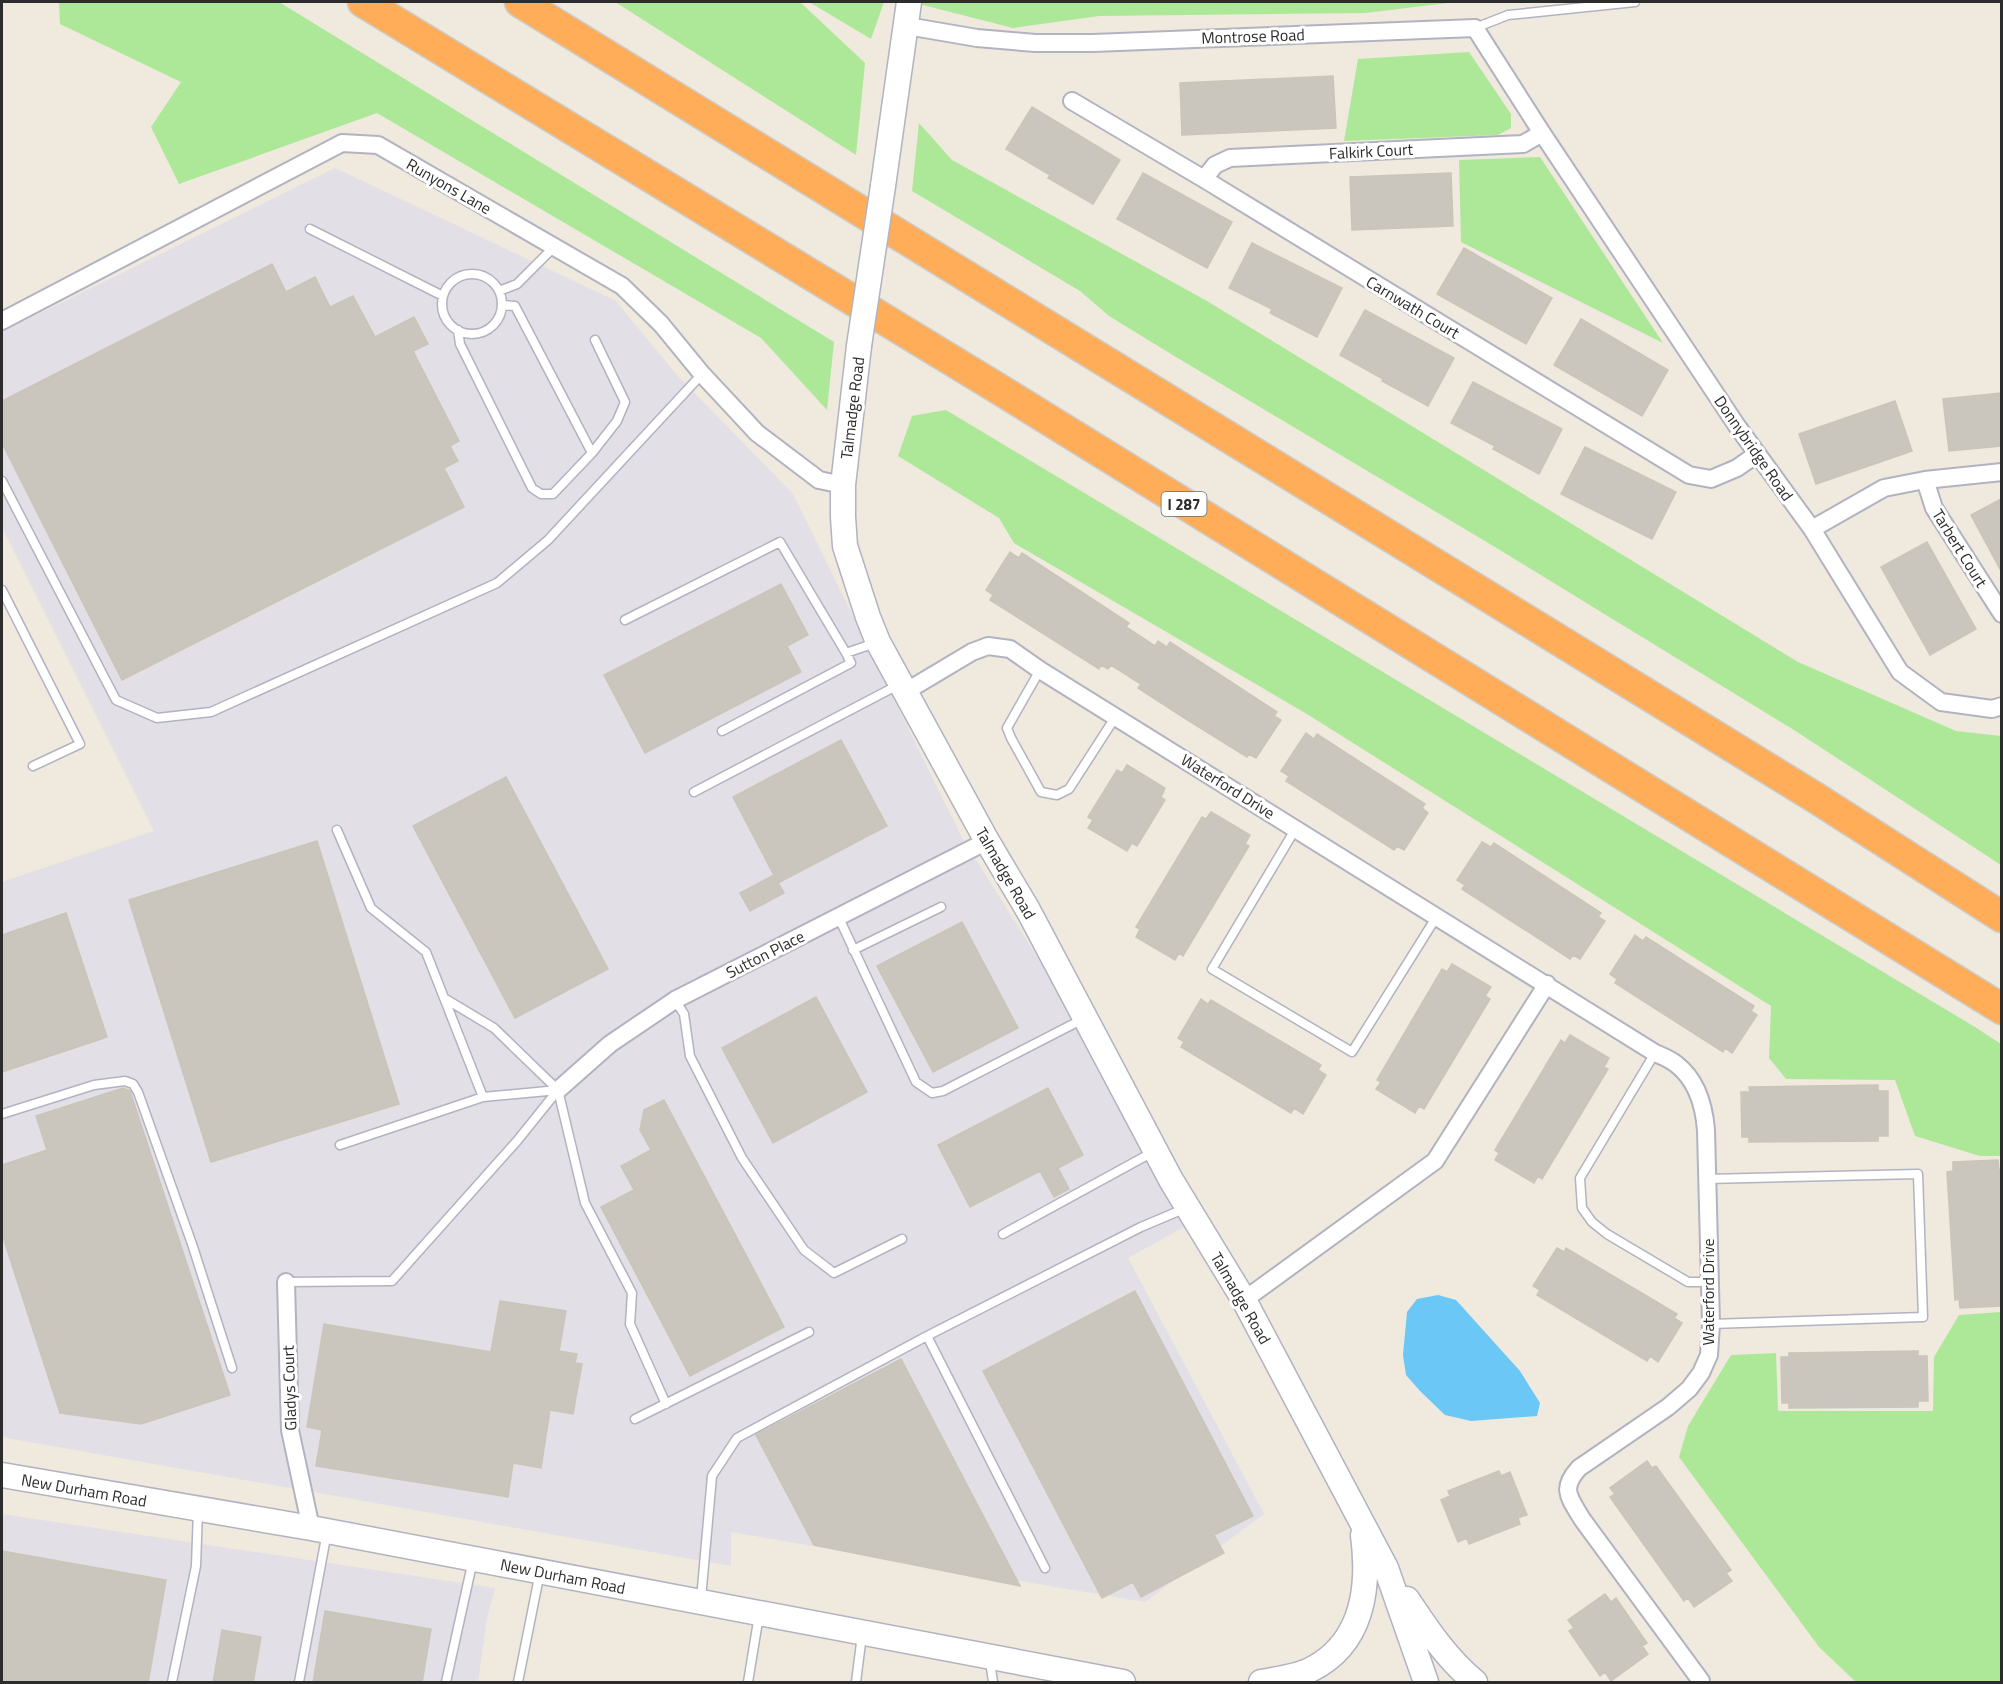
<svg xmlns="http://www.w3.org/2000/svg" width="2003" height="1684" font-family="'Titillium Web',sans-serif">
<rect width="100%" height="100%" fill="#efe9de"/>
<path fill="#e2dfe7" d="M335,168L616,301L675,373L793,494L962,838L1202,1217L1128,1258L1264,1514L1145,1602L731,1532V1566L2,1437V882L154,831L2,527V332Z
M2,1514L495,1588L487,1618L478,1682H2Z"/>
<path fill="#ade898" d="M59,2H279L834,342L827,410L761,338L377,113L179,184L151,127L181,82L60,24Z
M615,2H800L865,63L856,155Z
M809,2H884L871,39Z
M920,2H1456L1365,13L1099,16L1013,28L919,4Z
M1469,52L1511,114V128L1498,135L1344,141L1358,59Z
M919,123L952,160L1207,301L1798,662L1956,731L2001,736V865L1794,730L1490,544L1176,357L1109,316L1080,291L912,191Z
M1540,157L1663,343L1461,242L1459,160Z
M946,410L1975,1027L2001,1044V1156H1980L1915,1136L1895,1080L1786,1079L1769,1058L1771,1006L1307,714L1014,543L999,518L898,456L912,416Z
M2001,1312V1682H1856L1819,1647L1679,1457L1688,1426L1731,1355L1776,1353L1778,1411H1933L1934,1357L1959,1315Z"/>
<path fill="#6bc7f6" d="M1438,1295L1456,1300L1520,1371L1540,1403L1537,1416L1471,1421L1445,1415L1420,1391L1406,1375L1403,1355L1407,1312L1417,1299Z"/>
<path fill="#cac6bd" stroke="#cbc5b7" stroke-width="1.5" d="M1333,76L1336,128L1182,135L1180,83Z
M1032,107L1120,160L1093,204L1048,178L1050,175L1006,149Z
M1143,173L1232,222L1207,268L1117,219Z
M1451,173L1453,226L1352,230L1350,177Z
M1252,243L1342,288L1317,337L1270,313L1272,309L1229,288Z
M1464,248L1552,298L1526,344L1437,294Z
M272,264L286,292L315,277L330,307L353,296L375,337L414,317L428,344L413,351L459,441L450,446L458,461L444,468L464,507L122,680L2,443V401Z
M1365,310L1454,358L1428,406L1382,381L1383,379L1340,355Z
M1581,319L1668,370L1642,416L1554,365Z
M1473,382L1562,429L1539,474L1493,449L1495,446L1451,423Z
M2001,393V446L1949,451L1943,399Z
M1895,401L1912,451L1816,484L1799,434Z
M1585,447L1676,492L1652,539L1561,494Z
M2001,499V571L1971,515Z
M1927,542L1976,629L1930,655L1881,567Z
M1010,552L1019,558L1022,553L1129,623L1126,627L1155,646L1158,641L1167,647L1170,642L1277,712L1274,716L1281,720L1256,758L1249,754L1247,757L1186,719L1138,688L1141,684L1111,665L1108,669L1101,665L1099,669L990,600L993,595L986,590Z
M781,584L808,635L787,646L801,672L645,753L604,675Z
M1306,733L1314,739L1317,734L1425,804L1422,808L1428,813L1404,850L1397,846L1394,850L1286,781L1289,776L1281,771Z
M841,740L887,826L778,883L733,797Z
M1127,765L1165,788L1161,797L1165,800L1137,846L1132,843L1127,851L1088,828L1093,820L1088,817L1117,770L1122,773Z
M506,777L608,969L515,1018L413,826Z
M1211,812L1250,835L1245,844L1249,846L1183,956L1179,953L1175,960L1136,937L1140,929L1136,927L1202,817L1206,819Z
M317,841L399,1104L211,1162L129,900Z
M1482,842L1491,847L1494,843L1601,913L1598,917L1605,921L1580,959L1573,955L1570,959L1462,889L1465,885L1457,880Z
M774,875L784,893L750,911L740,893Z
M66,913L107,1037L2,1072V935Z
M962,922L1018,1028L933,1072L877,966Z
M1635,935L1643,941L1646,937L1754,1006L1751,1011L1757,1015L1732,1053L1725,1048L1723,1052L1615,983L1617,979L1610,974Z
M1452,964L1491,987L1485,996L1490,999L1424,1109L1419,1106L1415,1113L1376,1089L1381,1082L1377,1080L1442,969L1447,972Z
M816,997L867,1092L773,1143L722,1048Z
M1201,999L1208,1004L1211,1000L1321,1065L1318,1070L1326,1075L1303,1114L1294,1108L1291,1113L1181,1047L1184,1042L1178,1038Z
M1570,1035L1609,1058L1604,1067L1608,1069L1542,1179L1538,1176L1534,1183L1495,1160L1499,1153L1495,1150L1561,1040L1565,1043Z
M1878,1085V1091H1888V1136H1878V1141L1749,1142V1137H1742L1741,1092H1750L1749,1087Z
M123,1088L130,1091L230,1395L141,1424L60,1413L2,1234V1165L47,1150L36,1116Z
M1048,1088L1083,1155L1058,1168L1069,1189L1054,1197L1040,1171L970,1207L938,1145Z
M664,1100L784,1327L690,1376L601,1207L634,1190L621,1166L651,1150L640,1130L644,1110Z
M1998,1160L1999,1170H2001V1306L1960,1308L1959,1299L1955,1300L1947,1172L1953,1171V1162Z
M1557,1248L1564,1252L1566,1248L1677,1314L1674,1318L1682,1323L1658,1362L1650,1356L1647,1361L1537,1295L1540,1290L1533,1286Z
M1135,1291L1253,1516L1214,1535L1224,1553L1141,1597L1133,1582L1102,1598L983,1371Z
M500,1301L566,1311L559,1351L577,1354L575,1363L582,1364L573,1414L550,1410L541,1468L513,1463L508,1497L316,1466L322,1430L307,1427L324,1324L491,1352Z
M1918,1351V1356H1927L1928,1401H1918V1407L1789,1408V1403H1782L1781,1357H1789V1353Z
M901,1359L1020,1586L814,1545L756,1435Z
M1647,1461L1652,1468L1656,1466L1731,1570L1726,1573L1732,1581L1694,1607L1688,1598L1684,1601L1610,1497L1615,1494L1610,1488Z
M1499,1471L1501,1476L1510,1472L1527,1515L1518,1518L1520,1524L1469,1544L1467,1538L1458,1542L1441,1500L1450,1496L1448,1491Z
M2,1551L166,1580L148,1683H2Z
M1605,1594L1611,1602L1616,1598L1647,1643L1642,1646L1648,1654L1611,1681L1605,1672L1600,1676L1569,1631L1574,1628L1568,1620Z
M325,1611L431,1629L422,1683H313Z
M222,1630L261,1637L253,1683H213Z"/>
<g fill="none" stroke-linecap="round" stroke-linejoin="round">
<defs>
<path id="lane" d="M1475,28L1508,15L1635,2
M310,229L443,296
M442 304a30 30 0 1 1 60 0a30 30 0 1 1-60 0Z
M499,291L517,284L554,247
M458,330L460,344L532,488L541,494H553L592,453L515,306L502,305
M592,453L617,421L625,402L595,340
M2,481L116,700L157,718L211,712L497,583L548,540L702,374
M2,590L80,744L33,766
M625,620L780,542L846,653L875,643
M1040,670L1007,728L1011,738L1041,792L1057,795L1069,789L1116,716
M722,731L851,663L846,653
M694,792L900,684
M1296,828L1212,969L1352,1052L1437,916
M337,830L371,908L426,952L483,1097
M838,916L916,1082L932,1093L943,1091L1083,1019
M853,950L941,907
M444,998L494,1028L558,1090L585,1203L632,1293L630,1324L666,1404
M675,1000L684,1014L690,1056L742,1158L804,1250L834,1273L902,1239
M1655,1053L1580,1178L1582,1208L1592,1222L1607,1234L1688,1282H1710
M2,1114L94,1085L125,1081L133,1084L138,1092L192,1244L232,1368
M340,1145L483,1097L558,1090
M1707,1179L1918,1174L1923,1317L1711,1324
M1003,1234L1153,1152
M286,1282L392,1281L517,1141L558,1090
M927,1336L1045,1568
M635,1419L809,1332
M701,1599L712,1476L737,1438L927,1336L1141,1227L1186,1208
M990,1661L993,1682
M172,1682L196,1566L198,1510
M299,1682L327,1532
M446,1682L473,1560
M518,1682L540,1572
M748,1682L759,1615
M856,1682L862,1635"/>
<path id="street" d="M907,26L977,38L1035,43H1093L1475,28L1542,133L1737,426L1812,529L1900,672L1941,702L1992,709L2002,706
M1072,101L1204,179L1689,475L1711,479L1737,468L1757,454
M1204,179L1215,165L1230,158L1523,144L1542,133
M2,321L342,143L378,145L622,286L661,324L702,374L757,433L819,480L843,485
M1925,480L1934,508L2002,614
M1812,529L1884,488L1925,480L2002,472
M905,692L972,652L988,646L1010,649L1040,670L1655,1053C1662,1056 1670,1059 1676,1064C1697,1080 1704,1105 1706,1130L1711,1324L1709,1355L1701,1373L1689,1389L1668,1407L1579,1468C1560,1489 1569,1497 1582,1519L1701,1681
M558,1090L610,1044L675,1000L987,841
M286,1282L290,1430L311,1528
M1244,1300L1435,1161L1547,984"/>
<path id="secondary" d="M883,186L909,2
M859,346L843,485V517L845,546L868,617L878,642L987,841L1028,910L1171,1180L1244,1300L1386,1568L1426,1682
M2,1475L311,1528L1123,1682
M1407,1599C1427,1629 1447,1659 1475,1682
M1261,1682C1276,1679 1296,1677 1310,1670C1363,1644 1370,1588 1363,1535"/>
<path id="highway" d="M363,2L989,383L2002,1009
M520,2L1816,798L2002,917"/>
</defs>
<use href="#lane" stroke="#b2b3c1" stroke-width="11"/>
<use href="#street" stroke="#b2b3c1" stroke-width="20"/>
<use href="#secondary" stroke="#b2b3c1" stroke-width="27"/>
<use href="#highway" stroke="#ccc" stroke-width="33"/>
<use href="#lane" stroke="#fff" stroke-width="8"/>
<use href="#street" stroke="#fff" stroke-width="16"/>
<use href="#secondary" stroke="#fff" stroke-width="24"/>
<use href="#highway" stroke="#ffad59" stroke-width="30"/>
<defs>
<path id="secondary-bridge" d="M859,346L883,186"/>
</defs>
<use href="#secondary-bridge" stroke="#b2b3c1" stroke-width="27" stroke-linecap="butt"/>
<use href="#secondary-bridge" stroke="#fff" stroke-width="24"/>
</g>
<g text-anchor="middle" dominant-baseline="central" stroke-width="6" stroke-linejoin="round" paint-order="stroke">
<rect fill="#fff" stroke="#6b6b6b" stroke-width="1.5" x="1161.5" y="492" width="45" height="24" rx="4.5"/>
<g font-size="15" font-weight="bold" fill="#2c2c2c">
<text x="1184" y="504">I 287</text>
</g>
<g font-size="16" fill="#2c2c2c" stroke="#fff">
<text transform="translate(1253 36) rotate(-2)">Montrose Road</text>
<text transform="translate(1371 151) rotate(-3)">Falkirk Court</text>
<text transform="translate(449 186) rotate(30)">Runyons Lane</text>
<text transform="translate(1413 307) rotate(31)">Carnwath Court</text>
<text transform="translate(852 408) rotate(-83)">Talmadge Road</text>
<text transform="translate(1754 448) rotate(55)">Donnybridge Road</text>
<text transform="translate(1960 548) rotate(58)">Tarbert Court</text>
<text transform="translate(1228 786) rotate(32)">Waterford Drive</text>
<text transform="translate(1006 873) rotate(60)">Talmadge Road</text>
<text transform="translate(765 954) rotate(-27)">Sutton Place</text>
<text transform="translate(1708 1292) rotate(-90)">Waterford Drive</text>
<text transform="translate(1241 1298) rotate(60)">Talmadge Road</text>
<text transform="translate(289 1388) rotate(-92)">Gladys Court</text>
<text transform="translate(84 1490) rotate(10)">New Durham Road</text>
<text transform="translate(563 1576) rotate(11)">New Durham Road</text>
</g>
</g>
<rect width="2003" height="1684" fill="none" stroke="#2c2c2c" stroke-width="6"/>
</svg>
